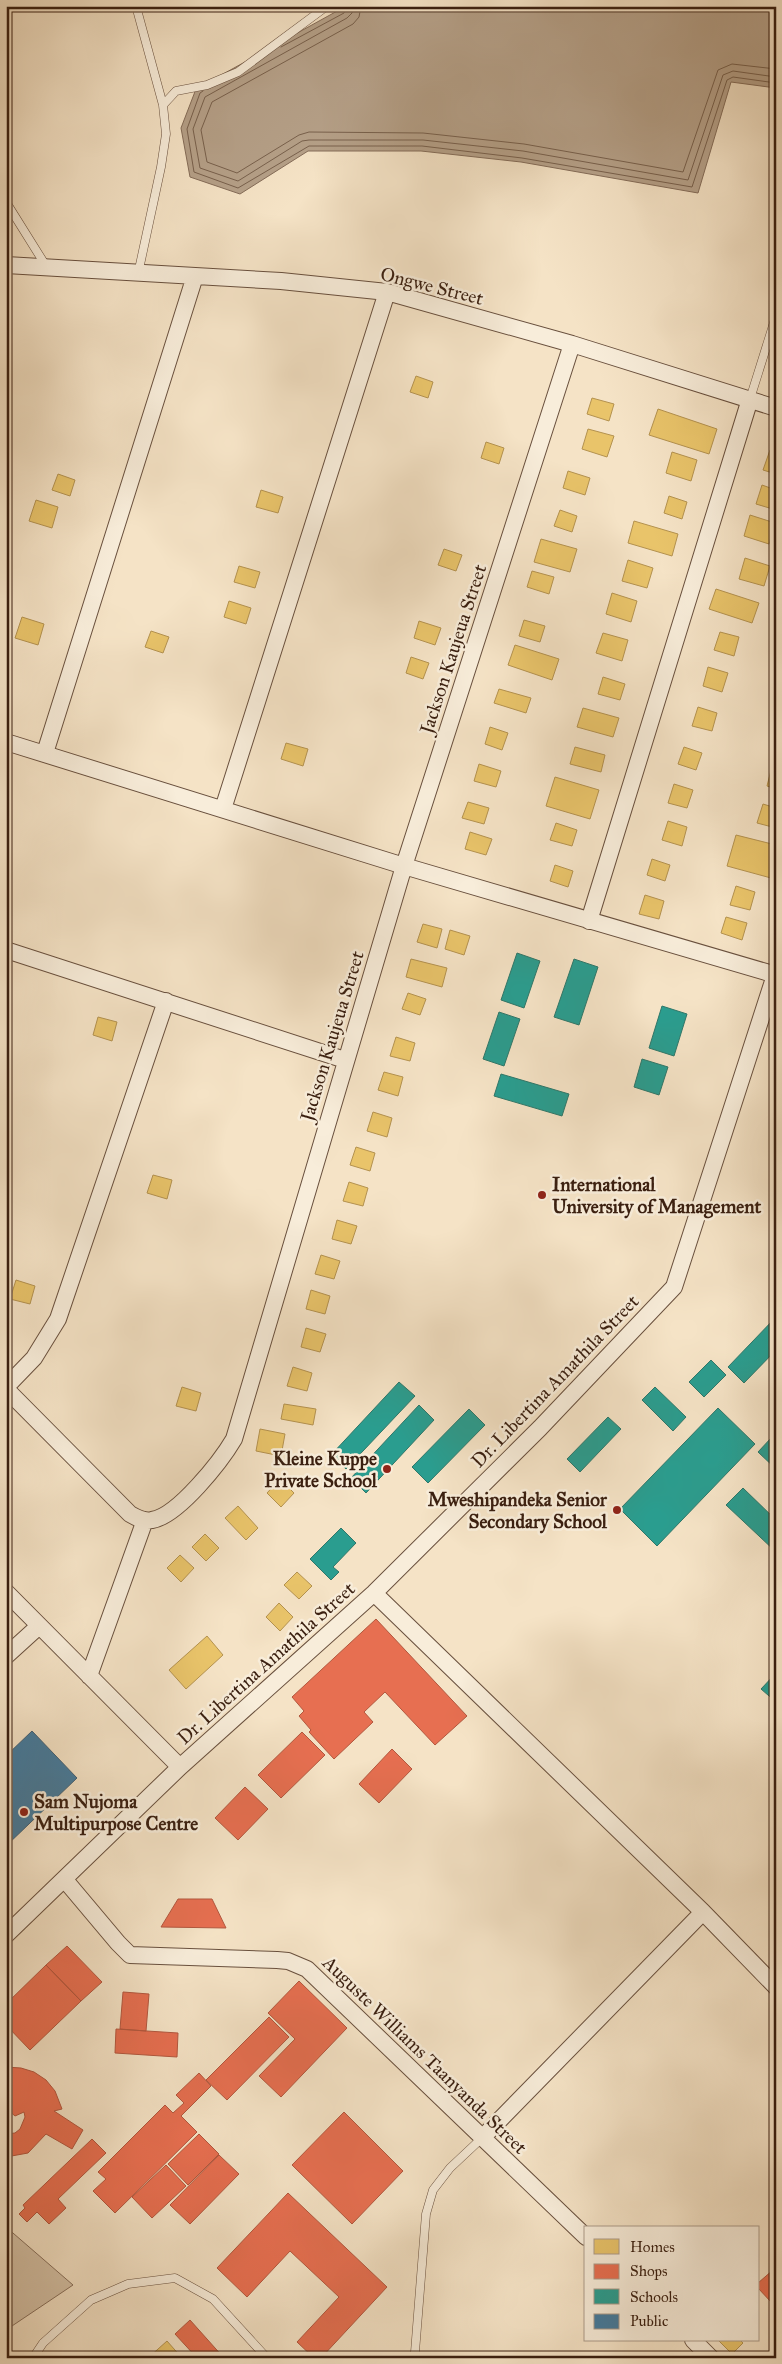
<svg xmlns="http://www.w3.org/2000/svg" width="782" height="2364" font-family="'IM FELL Great Primer',serif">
<rect width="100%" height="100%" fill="#f5e3c6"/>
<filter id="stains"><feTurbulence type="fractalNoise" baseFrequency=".004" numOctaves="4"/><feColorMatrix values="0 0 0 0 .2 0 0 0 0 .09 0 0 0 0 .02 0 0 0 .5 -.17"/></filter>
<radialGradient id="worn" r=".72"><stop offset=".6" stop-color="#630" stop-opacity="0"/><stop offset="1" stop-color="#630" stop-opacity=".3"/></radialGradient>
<path fill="#d5c2a7" stroke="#88705c" d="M6,2227L73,2285L6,2330Z"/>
<path fill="#b5a088" stroke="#846c58" d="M351,6H776V88L731,82L698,193L521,162L421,151H308L240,194L190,177L181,128L196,89L339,10Z"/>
<path fill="#e9c46a" stroke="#b4924f" d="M416,376L433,382L428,398L410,392Z
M592,398L614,404L609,421L587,414Z
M658,409L717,429L709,454L649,435Z
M588,429L614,436L607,457L582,449Z
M486,442L504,448L499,464L481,458Z
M770,450L776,452V474L763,470Z
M672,452L697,460L691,481L666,473Z
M568,471L590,478L585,495L563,488Z
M58,474L75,480L70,496L52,490Z
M762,485L776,490V510L756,504Z
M261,490L283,497L278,513L256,507Z
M669,496L687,502L682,519L664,513Z
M36,500L58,507L52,528L29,521Z
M560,510L577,516L572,532L554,526Z
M750,515L775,523L769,544L744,536Z
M634,521L678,534L672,556L628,543Z
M541,539L577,549L570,572L534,562Z
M444,549L462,555L456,571L438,565Z
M745,558L770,566L764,586L739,579Z
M628,560L653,568L647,588L622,581Z
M239,566L260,572L255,588L234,582Z
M532,571L554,577L549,594L527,587Z
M716,589L759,603L752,623L709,609Z
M612,593L637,601L631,622L606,614Z
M229,601L251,608L246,624L224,617Z
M22,617L44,624L38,645L15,638Z
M524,620L545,626L540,642L519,636Z
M419,621L441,628L435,645L414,638Z
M151,631L169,637L163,653L145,647Z
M720,632L739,637L734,656L714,650Z
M603,633L628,640L622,661L596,653Z
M515,645L559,659L552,680L508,665Z
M411,657L429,663L423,679L406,673Z
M708,667L728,673L722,692L703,686Z
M603,677L625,684L620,700L598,694Z
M499,689L531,698L526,713L494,703Z
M698,707L717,713L712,731L692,726Z
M583,708L619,718L613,737L577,727Z
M490,727L508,733L502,750L485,744Z
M286,743L308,749L303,766L281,759Z
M575,747L605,755L601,772L570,764Z
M684,747L702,753L696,770L678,764Z
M479,764L501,771L496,787L474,781Z
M771,770L776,771V789L767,786Z
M555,777L599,790L590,819L546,806Z
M674,784L693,790L687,808L668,803Z
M468,802L489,808L484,824L462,818Z
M763,804L776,808V828L757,823Z
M668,821L687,827L682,846L662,840Z
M556,823L577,830L572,846L550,840Z
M470,832L492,839L486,855L465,849Z
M736,835L776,845V861L771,878L727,866Z
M652,859L670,865L665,881L647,875Z
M555,865L573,871L568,887L550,881Z
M736,886L755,892L750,910L730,905Z
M645,895L664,901L659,919L639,914Z
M726,917L747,923L742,940L721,933Z
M423,924L442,929L437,948L417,942Z
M450,930L470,936L464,955L445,949Z
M411,959L447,968L442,987L406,977Z
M408,993L426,999L420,1015L402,1009Z
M98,1017L117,1022L112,1041L93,1035Z
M396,1037L415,1043L410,1061L390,1056Z
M384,1072L403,1077L398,1096L378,1090Z
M373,1112L392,1118L387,1137L367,1131Z
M356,1147L375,1153L370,1171L350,1165Z
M153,1175L172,1180L167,1199L147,1193Z
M349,1182L368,1188L363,1206L343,1201Z
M337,1220L357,1226L351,1244L332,1239Z
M321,1255L340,1261L334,1279L315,1274Z
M16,1280L35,1286L30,1304L10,1299Z
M311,1290L330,1296L325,1314L306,1309Z
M306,1328L326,1334L320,1352L301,1347Z
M293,1367L312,1373L307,1391L287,1386Z
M182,1387L201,1393L196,1411L176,1406Z
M284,1404L316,1409L313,1425L281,1419Z
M260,1429L285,1434L281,1456L256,1451Z
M280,1479L294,1493L281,1507L267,1493Z
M238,1506L258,1528L246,1540L225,1518Z
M205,1534L219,1548L206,1561L192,1547Z
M180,1555L194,1568L181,1582L167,1568Z
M297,1572L312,1586L299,1599L284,1585Z
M279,1603L293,1617L280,1631L266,1617Z
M207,1636L223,1655L186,1689L169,1670Z
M718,2340H740L743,2343L732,2354Z
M167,2341L182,2358H148Z"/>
<path fill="#e76f51" stroke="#b3573e" d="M376,1619L467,1716L435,1745L385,1692L364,1712L373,1722L334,1759L309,1732L311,1730L299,1716L304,1711L292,1697Z
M302,1732L325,1755L281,1798L258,1775Z
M392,1749L412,1769L379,1803L359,1784Z
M245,1787L268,1809L238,1840L215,1818Z
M178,1899H212L226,1928L161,1927Z
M67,1946L102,1982L81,2001L46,1965Z
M46,1965L81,2001L30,2050L6,2025V2004Z
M299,1981L347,2028L281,2097L259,2076L295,2039L268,2013Z
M123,1992L149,1994L146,2031L120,2029Z
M269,2017L289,2037L227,2100L206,2080Z
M116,2029L178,2033L177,2057L115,2053Z
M6,2067L21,2068L34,2072L46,2080L55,2091L62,2109L54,2111L83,2130L72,2149L46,2134L28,2153L6,2157V2134L15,2133L20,2129L25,2117L24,2112L15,2116L8,2110Z
M199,2073L211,2086L181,2116L197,2132L115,2213L93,2191L106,2179L98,2172L165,2105L173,2113L184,2103L176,2095Z
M344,2112L403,2171L352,2224L292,2165Z
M199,2134L219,2154L188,2185L168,2164Z
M92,2139L106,2153L58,2199L66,2208L49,2224L37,2212L27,2222L19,2214L25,2208L23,2205Z
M219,2155L239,2174L190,2224L170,2205Z
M166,2165L186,2186L152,2218L132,2197Z
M288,2193L387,2287L321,2358H314L297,2342L339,2297L290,2251L247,2297L217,2268Z
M773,2270L776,2273V2297L771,2302L758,2288V2283Z
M190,2320L224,2358H197L175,2334Z"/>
<path fill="#2a9d8f" stroke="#2f7769" d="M517,953L540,961L524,1008L501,1000Z
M574,959L598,967L579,1025L554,1017Z
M662,1006L687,1014L674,1056L649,1048Z
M499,1012L520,1019L504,1066L483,1059Z
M642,1059L668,1067L659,1095L634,1087Z
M501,1074L569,1094L562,1116L494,1096Z
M776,1317V1350L744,1383L728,1367Z
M711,1360L726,1375L704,1397L689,1382Z
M399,1382L415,1396L346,1469L331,1455Z
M655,1387L686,1417L673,1431L642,1400Z
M419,1405L434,1420L366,1493L351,1478Z
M718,1408L755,1444L657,1546L620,1509Z
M469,1409L485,1425L428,1483L412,1467Z
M608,1417L621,1429L580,1472L567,1459Z
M772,1437L776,1441V1469L758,1452Z
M743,1488L776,1520V1552L726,1505Z
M341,1528L356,1543L333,1567L339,1572L331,1580L310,1559Z
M776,1673V1702L761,1689Z"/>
<path fill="#457b9d" stroke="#425f73" d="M32,1731L77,1778L6,1846V1756Z"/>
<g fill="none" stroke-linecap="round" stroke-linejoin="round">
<path stroke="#78604c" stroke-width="1" d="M354,6L352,13L347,18L205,97L193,129L200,168L238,181L302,141L309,140H423L523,151L688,180L723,75L733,71L776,77
M361,6L359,17L353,24L212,102L201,130L207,162L237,173L299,135L309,132L423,133L524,144L683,172L718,70L732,64L776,69
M281,47L344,13L347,6
M203,91L200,93L187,129L194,172L238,188L309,146H422L522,158L692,187L727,80L733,77L776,83"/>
<defs>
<path id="lane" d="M136,6L163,105L166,134L161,167L138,274
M163,105L176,91L207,85L238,72L327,6
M6,202L46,266
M750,399L776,316
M33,2358L43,2343L91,2300L128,2284L175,2278L213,2299L267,2358
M412,2358L415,2352L426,2214L433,2190L450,2168L482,2138"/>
<path id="street" d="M6,265L281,281L387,292L572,344L776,408
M6,742L404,866L776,975
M45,753L195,276
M223,809L387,292
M589,921L750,399
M6,950L345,1060
M6,1387L34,1358L58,1319L166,1001
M6,1389L130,1514C137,1518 144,1522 152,1520C178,1516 221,1461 234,1439L404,866L572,344
M6,1592L180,1767
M374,1593L703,1912L776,1987
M6,1656L39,1626
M89,1676L145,1520
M65,1880L118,1943L130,1955L277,1960L288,1961L307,1969L586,2237
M6,1935L180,1767L374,1593L540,1428L674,1287L776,972
M482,2138L703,1912
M693,2340L711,2358"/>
</defs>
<use href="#lane" stroke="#69503e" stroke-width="9"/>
<use href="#street" stroke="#69503e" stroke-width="18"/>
<use href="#lane" stroke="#f8edda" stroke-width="8"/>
<use href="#street" stroke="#f8edda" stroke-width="16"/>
</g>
<g fill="#8f2418" stroke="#f8edda" stroke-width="2">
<circle cx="542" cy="1195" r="5"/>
<circle cx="387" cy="1469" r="5"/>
<circle cx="617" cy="1510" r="5"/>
<circle cx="24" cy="1812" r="5"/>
</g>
<g text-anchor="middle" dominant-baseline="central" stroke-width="5" stroke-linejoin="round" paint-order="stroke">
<g font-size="19" fill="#3a1f10" stroke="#f8edda">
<text transform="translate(432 286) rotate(14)">Ongwe Street</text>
<text transform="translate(453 649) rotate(-72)">Jackson Kaujeua Street</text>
<text transform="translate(332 1036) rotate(-73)">Jackson Kaujeua Street</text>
<text transform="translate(555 1381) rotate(-46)">Dr. Libertina Amathila Street</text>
<text transform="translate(266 1663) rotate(-42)">Dr. Libertina Amathila Street</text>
<text transform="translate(425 2055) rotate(44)">Auguste Williams Taanyanda Street</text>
</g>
<g font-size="19" font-weight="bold" fill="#3a1f10" stroke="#f8edda" text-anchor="start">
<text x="552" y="1184">International<tspan x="552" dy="22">University of Management</tspan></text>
<text x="377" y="1458" text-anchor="end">Kleine Kuppe<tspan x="377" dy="22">Private School</tspan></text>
<text x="607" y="1499" text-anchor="end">Mweshipandeka Senior<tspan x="607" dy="22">Secondary School</tspan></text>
<text x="34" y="1801">Sam Nujoma<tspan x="34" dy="22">Multipurpose Centre</tspan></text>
</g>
</g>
<rect width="782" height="2364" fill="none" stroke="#f5e3c6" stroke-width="25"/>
<rect x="8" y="8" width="767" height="2349" fill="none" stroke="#3a1f10" stroke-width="2.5"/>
<rect x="12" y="12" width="757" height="2339" fill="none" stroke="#3a1f10"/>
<rect x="584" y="2226" width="175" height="115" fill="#f8edda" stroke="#ac9b89"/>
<rect x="594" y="2239" width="25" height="15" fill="#e9c46a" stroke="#ac9b89"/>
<text x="630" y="2252" font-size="15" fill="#3a1f10">Homes</text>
<rect x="594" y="2264" width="25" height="15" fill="#e76f51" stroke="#ac9b89"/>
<text x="630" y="2276" font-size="15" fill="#3a1f10">Shops</text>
<rect x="594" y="2289" width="25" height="15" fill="#2a9d8f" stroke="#ac9b89"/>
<text x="630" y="2302" font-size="15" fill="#3a1f10">Schools</text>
<rect x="594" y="2314" width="25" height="15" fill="#457b9d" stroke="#ac9b89"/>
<text x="630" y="2326" font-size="15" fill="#3a1f10">Public</text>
<rect width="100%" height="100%" filter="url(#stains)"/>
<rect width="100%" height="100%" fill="url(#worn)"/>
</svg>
